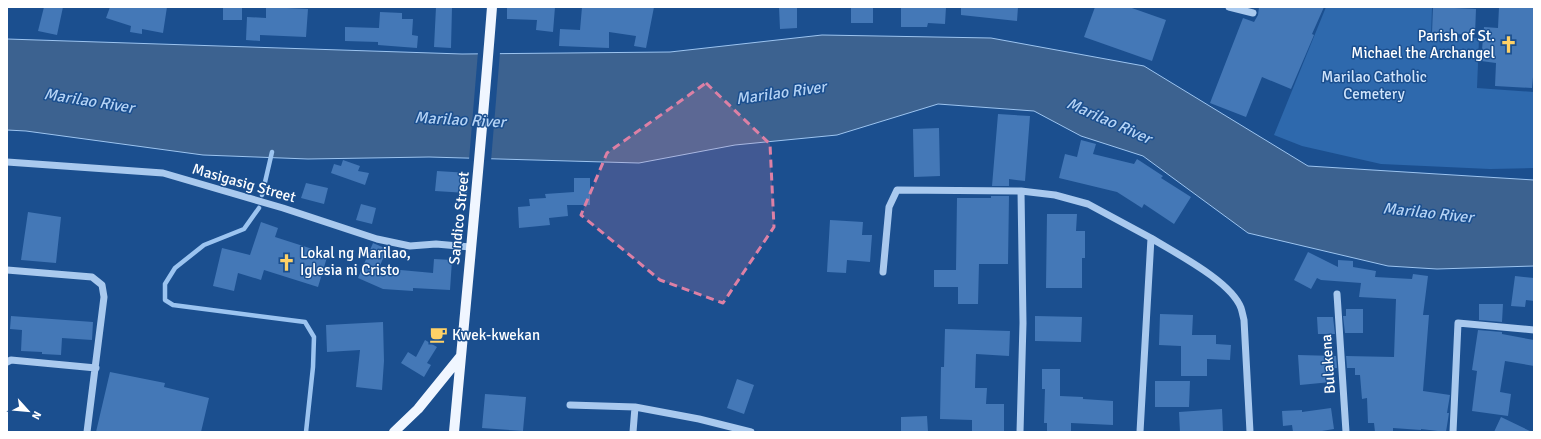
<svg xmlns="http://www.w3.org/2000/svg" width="1541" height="439" font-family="Signika,sans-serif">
<rect width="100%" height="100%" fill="#1b4f8f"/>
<path fill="#2e69ad" d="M1326,7H1432L1431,37L1479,38L1477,88L1534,92V168L1490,169L1381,164L1302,146L1274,135Z"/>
<path fill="#3c6290" stroke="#9cc4f0" d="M822,35L991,38L1144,66L1308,166L1534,180V266L1437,269L1388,266L1248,233L1143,156L1081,136L1034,111L938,104L837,135L735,145L639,163L429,157L308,159L203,155L26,131L7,130V39L462,54L670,52Z"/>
<path fill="#1b4f8f" d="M478,52H500L491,161L469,160Z"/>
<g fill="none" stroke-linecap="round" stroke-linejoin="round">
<path stroke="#9cc4f0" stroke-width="4.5" d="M262,195L272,152
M259,208L244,229L204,245L175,268L165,284V300L173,305L305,322L314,337L313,367L306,432"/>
</g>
<path fill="#4478b7" d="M44,7H63L57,35L38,31Z
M110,7H167L163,33L142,29V34L130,32L131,26L106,18Z
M223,7H242V20H223Z
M266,7L308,9L306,37L260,35V41L246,40L247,17L266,18Z
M436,7H452L451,48L434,47Z
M507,7H555L553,32L536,30L537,20L507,19Z
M582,7H654L646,48L634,46L636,36L609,32V48L559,46L560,29L580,30Z
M779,7H797V28L780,29Z
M851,7H873V23H851Z
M901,7H946L945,24L928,23L927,27H901Z
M961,7H1018L1017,21L961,15Z
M1095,7H1129L1166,20L1152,61L1084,37Z
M1259,7H1324L1312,34L1314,35L1291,89L1262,77L1246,117L1210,103L1243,18L1254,22L1258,15Z
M1433,7L1476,9L1475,35L1432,33Z
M1499,7H1534V66L1532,88L1495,86L1496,63L1481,61L1484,27L1498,28Z
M380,12L402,13V19H413L412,35L418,36L417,48L378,45V42L345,41V27L379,28Z
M998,114L1030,116L1025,181L1009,179V186H992Z
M939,128L940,176L914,177L913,129Z
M1081,140L1096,144L1093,154L1134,164L1137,159L1163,176L1161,178L1191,197L1174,224L1144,204L1142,208L1117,192L1059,178L1065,154L1077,157Z
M343,160L360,166L358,171L369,173L365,185L331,173L334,164L341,166Z
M437,171L469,173L467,193L435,191Z
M574,178H590V205H567L568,216L549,218L550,225L519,228L518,207L530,206L529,199L546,198L545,194L574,192Z
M306,183L328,188L324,204L301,198Z
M991,196H1009L1008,264H979L978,304H958V287H934V270H956L957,198H991Z
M361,204L376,208L372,224L356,220Z
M28,212L61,217L56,263L21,260Z
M1047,214H1077L1076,231H1085V258H1082V288H1046Z
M830,220L863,222L862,235H872L870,262L847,260L846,273L827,272Z
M261,222L278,228L275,237L328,254L318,287L264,270L261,280L238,273L234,291L213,286L222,248L250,255Z
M373,243L387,249L379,268L433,273L434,259L452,260L450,290L413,288V291L383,289L358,278Z
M1308,252L1338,267V260L1353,261V267L1376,271L1375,277L1412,279L1413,274L1428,276L1423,315H1429L1423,391L1450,395L1447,413H1449L1446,432L1421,429V430L1393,428V432H1375L1374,423H1368L1367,398L1362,399L1360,375H1355V368H1347L1346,356L1394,357L1396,299L1359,297L1361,283L1321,280L1317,278L1311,289L1294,280Z
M1515,276L1534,278V301L1526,300L1525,307L1511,306Z
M1479,304H1503L1502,322L1479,320Z
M1346,309H1363V333H1345L1343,316H1346Z
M1160,314L1193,315L1192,335H1216V344L1231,345L1230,360L1207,359V376H1181V346L1159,345Z
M11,316L93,322L92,340L62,338L61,355L42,354V352L21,351L22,330L10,329Z
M1035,316L1082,317L1081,342L1035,341Z
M1317,317H1333L1335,334H1318Z
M383,322L384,361L382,390L356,387L360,350L327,352L326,325Z
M945,329L1010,331L1009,356L976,354L975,388H987L986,404H1004V432H972V420L940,419L941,367H944Z
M1478,330L1502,332V334L1534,340V366L1505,361L1500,392L1511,394L1508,416L1472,411L1477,371L1472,370Z
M425,340L437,347L427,363L431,365L424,377L401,363L408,352L416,357Z
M1298,355L1336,356L1337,368H1330L1331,382L1300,385Z
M1042,369H1060V396L1083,397V399L1113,401V425L1071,423V432H1047V423H1044L1045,389H1042Z
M110,372L165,383L164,387L209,398L201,432H96Z
M737,379L754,385L744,414L727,408Z
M1155,381H1190L1189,407H1155Z
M485,394L526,397L523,431L482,428Z
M1331,408L1334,429L1316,432H1293L1292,425L1283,426L1282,411L1302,410V412Z
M1222,409L1223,432H1180L1179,412Z
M927,416L928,432H901V417Z
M1501,417L1532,432H1494Z"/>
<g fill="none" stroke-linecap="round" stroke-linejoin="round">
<path stroke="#a9c9ee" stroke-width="7" d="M1229,7L1253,13
M7,162L163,173L283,208L377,239L410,246L436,244L470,247
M7,270L92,277L102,285L104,297L87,432
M883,272L889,207L897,190L1021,191L1055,195L1088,204L1151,238
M1337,294L1346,432
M7,362L11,360L96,368
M570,405L635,407L699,419L751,432
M633,432L635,407
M1020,432L1023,323L1021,191
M1140,432L1151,238C1175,253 1231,281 1241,308C1242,311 1243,316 1244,320L1250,432
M1453,432L1458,323L1534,330"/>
<path stroke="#f0f6ff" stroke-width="10" d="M394,432L418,409L461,356
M454,432C467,290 481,149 492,7"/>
</g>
<path fill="#dd80a5" fill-opacity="0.2" stroke="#dd80a5" stroke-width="3" stroke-dasharray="8 5" stroke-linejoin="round" d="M706,83L770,144L774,227L723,303L660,280L581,215L607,153Z"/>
<defs>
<symbol id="church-bare" viewBox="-9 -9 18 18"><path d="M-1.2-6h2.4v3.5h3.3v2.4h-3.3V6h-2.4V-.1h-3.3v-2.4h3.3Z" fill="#ffd166" stroke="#1b4f8f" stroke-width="2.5" paint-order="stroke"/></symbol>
<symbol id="cafe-bare" viewBox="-9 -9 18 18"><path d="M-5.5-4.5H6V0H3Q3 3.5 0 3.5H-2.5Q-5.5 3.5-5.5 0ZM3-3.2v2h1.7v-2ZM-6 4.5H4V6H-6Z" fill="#ffd166" stroke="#1b4f8f" stroke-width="2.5" paint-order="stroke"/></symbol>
</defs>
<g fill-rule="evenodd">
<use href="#church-bare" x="1496" y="32" width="25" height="25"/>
<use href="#church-bare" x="274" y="250" width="25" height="25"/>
<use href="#cafe-bare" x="426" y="322" width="25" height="25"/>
</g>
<g text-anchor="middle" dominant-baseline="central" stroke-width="3" stroke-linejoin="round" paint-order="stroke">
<g font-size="15" fill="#fff" stroke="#1b4f8f" text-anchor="start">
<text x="1495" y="36" text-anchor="end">Parish of St.<tspan x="1495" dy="17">Michael the Archangel</tspan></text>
<text x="300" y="253">Lokal ng Marilao,<tspan x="300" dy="17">Iglesia ni Cristo</tspan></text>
<text x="452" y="335">Kwek-kwekan</text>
</g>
<g font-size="15" fill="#cfe3fa" stroke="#1b4f8f">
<text x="1374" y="77">Marilao Catholic<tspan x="1374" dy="17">Cemetery</tspan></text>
</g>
<g font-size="15" fill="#fff" stroke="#1b4f8f">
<text transform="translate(244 183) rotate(16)">Masigasig Street</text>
<text transform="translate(459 218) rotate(-84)">Sandico Street</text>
<text transform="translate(1328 364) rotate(-94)">Bulakena</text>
</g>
<g font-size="16" font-style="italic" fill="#b5d3f5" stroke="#1b4f8f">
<text transform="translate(781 93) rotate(-8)">Marilao River</text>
<text transform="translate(89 101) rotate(9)">Marilao River</text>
<text transform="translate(460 120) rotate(3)">Marilao River</text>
<text transform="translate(1109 121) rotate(24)">Marilao River</text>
<text transform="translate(1428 213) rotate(6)">Marilao River</text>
</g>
</g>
<rect width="1541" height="439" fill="none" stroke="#ffffff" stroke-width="16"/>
<g transform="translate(28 411) rotate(117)" stroke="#1b4f8f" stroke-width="3" paint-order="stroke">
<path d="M0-3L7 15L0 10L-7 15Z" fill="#ffffff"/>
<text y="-6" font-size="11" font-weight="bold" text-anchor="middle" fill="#ffffff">N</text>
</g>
</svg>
